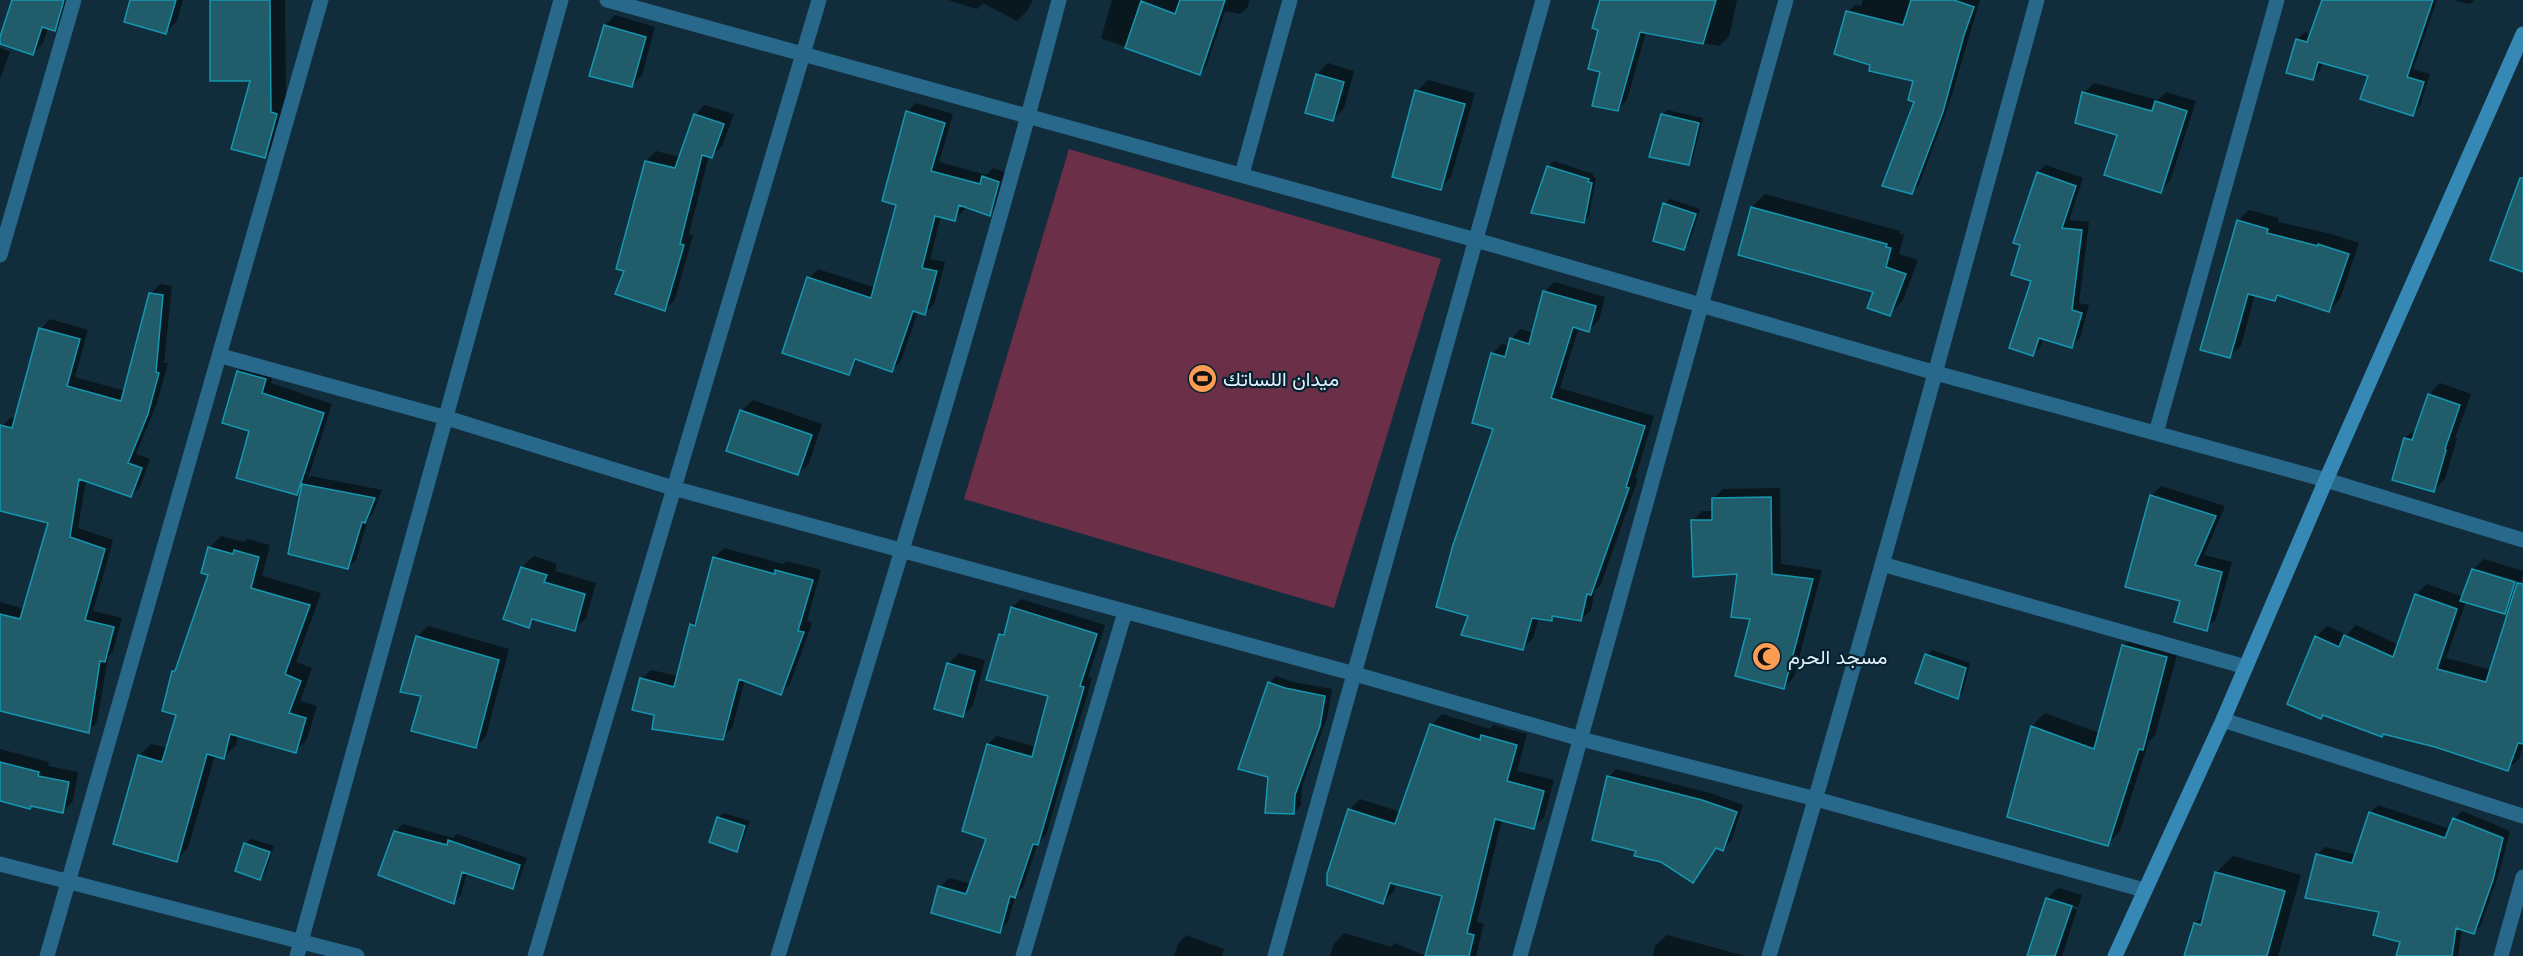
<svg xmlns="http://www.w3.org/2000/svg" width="2523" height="956" font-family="Inter,Vazirmatn,sans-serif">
<rect width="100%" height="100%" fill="#112c3b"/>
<path fill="#6b3048" d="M1069,149L1441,259L1334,608L964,499Z"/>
<path fill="#0007" d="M14,0H70L65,19L54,30L48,28L43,43L32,54L0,43Z
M131,0H183L177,21L166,32Z
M212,0H285L286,97L280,141L264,156L252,79Z
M948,0H1033L1027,11L1017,21L983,3L977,9Z
M1112,0H1249L1248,7L1240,14L1225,11L1206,67L1199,74L1101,38Z
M1601,0H1737L1729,37L1719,46L1646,32L1627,100L1618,109L1602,71Z
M1863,0H1980L1949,104L1919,185L1912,192L1915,80L1872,64L1848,12L1855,5L1861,6Z
M2324,0H2437L2413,69L2430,74L2420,106L2413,114L2369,75L2323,61L2320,71L2312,78L2288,72L2297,39L2305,32L2311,34Z
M2453,0H2474L2470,4Z
M615,15L655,27L642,75L632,85L605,25Z
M0,48L10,52L0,79Z
M1328,63L1354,71L1344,108L1333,119L1317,75Z
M1428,80L1475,93L1451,177L1440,188L1417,91Z
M2094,83L2158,100L2166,92L2196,101L2170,181L2160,191L2119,134L2084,93Z
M916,103L953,114L939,162L986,175L993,168L1007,173L998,205L989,214L965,205L964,210L955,219L941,216L930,259L945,262L934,304L925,313L918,311L901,361L892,370L859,359L848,373L809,278L818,269L876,288L898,204L907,112Z
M705,105L734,114L722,146L712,156L709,155L689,234L693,235L675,299L665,310L625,270L646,161L656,151L680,157L695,115Z
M1667,110L1703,118L1693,158L1688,164L1662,115Z
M1554,161L1593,174V177L1596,178L1589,216L1584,222L1548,167Z
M2046,165L2083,178L2069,220L2089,222L2079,303L2089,305L2080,338L2072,346L2043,338L2041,346L2033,354V280L2022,244L2038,172Z
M1765,194L1900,231L1899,233L1904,235L1899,254L1918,260L1903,300L1890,314L1875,291L1752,207Z
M1670,199L1700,209L1689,243L1684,248L1665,204Z
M2249,210L2279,218L2278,222L2331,234L2359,243L2340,299L2329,311L2280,294L2275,299L2255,294L2241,346L2229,357L2238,221Z
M1554,282L1605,297L1599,320L1589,330L1579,327L1560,388L1654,416L1635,478L1638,479L1601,584L1595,590L1591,610L1581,620L1555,615L1551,619L1539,617L1533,638L1523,648L1470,615L1495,428L1492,354L1502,344L1509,346L1511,339L1521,329L1533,333L1545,292Z
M160,284L172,286L164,363H168L157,403L136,454L150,459L140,487L131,496L86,480L78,528L113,540L93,611L122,618L113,651L108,657L97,722L88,732L0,680V602L25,609L50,522L0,508V434L2,426L11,417L16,418L41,329L50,319L88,330L75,377L125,391L151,294Z
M248,362L274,369L271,383L332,404L307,481L311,476L382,490L373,513L368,519L356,560L348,568L303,487L296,494L251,430L224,422L239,371Z
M2440,383L2471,394L2455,438L2457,439L2445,479L2434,491L2405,438L2418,428L2429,395Z
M753,400L822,424L809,463L798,474L741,411Z
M2161,486L2225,506L2204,555L2232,562L2216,619L2206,629L2182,600L2151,496Z
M1780,488L1781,564L1822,570L1794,677L1784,687L1752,618L1739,572L1692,521L1702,511H1713V499L1723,489Z
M221,536L244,542L247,539L270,545L262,576L321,593L296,662L312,668L300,701L317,706L307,739L295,752L238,735L236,745L224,757L215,755L188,848L176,860L139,756L151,744L168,748L178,714L174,671L177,668L210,574L209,548Z
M724,548L783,564L786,561L821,570L807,621L812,623L790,684L781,693L745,680L732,728L722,738L656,714L641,679L651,670L678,676L691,625L698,618L715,557Z
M534,556L557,564L555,571L596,583L586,618L575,629L536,619L529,626L505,618L522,567Z
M2484,559L2523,571L2521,582L2477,569V572L2520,585L2515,602L2505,613L2466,601L2446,658L2492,670L2523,620V746L2519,759L2508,769L2325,714L2321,717L2316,637L2327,626L2347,635L2356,625L2399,645L2416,595L2427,584L2463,597L2473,569Z
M1021,599L1105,625L1088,677L1092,678L1046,835L1038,843L1023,887L1016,894L1008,922L999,931L940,887L949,878L971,884L988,838V744L997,736L1036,747L1050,695L1000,635L1007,628L1012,607Z
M428,626L509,649L486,736L476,746L423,694L417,637Z
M2137,633L2180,644L2155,735L2149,741L2120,831L2107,844L2009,816L2032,726L2045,713L2099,733L2123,646Z
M1932,650L1970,663L1963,692L1957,697L1927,655Z
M959,653L985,660L973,705L962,716L948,664Z
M1276,676L1293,682L1332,689L1327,718L1302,786L1301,805L1294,813L1269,776V683Z
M1442,714L1490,729L1493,725L1527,734L1517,771L1554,780L1544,817L1533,827L1502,819L1477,922L1484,924L1476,956H1427L1444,895L1396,883L1394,891L1383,902L1349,810L1360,799L1401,812L1431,725Z
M0,749L49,762L48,766L78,772L73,801L63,811L0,799Z
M1616,769L1710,793L1743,805L1731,841L1723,849L1718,847L1693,881L1662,861L1637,850L1609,777Z
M2378,805L2450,829L2454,819L2462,811L2510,831L2500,870L2481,925L2473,933L2462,929L2458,956H2401V941L2381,910L2317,855L2325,847L2356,855L2370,813Z
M724,813L750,821L741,845L736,850L718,818Z
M403,824L453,838L457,834L527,858L519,880L512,887L467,872L461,895L454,902L395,832Z
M251,839L274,846L265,873L260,878L245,844Z
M2233,856L2301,875L2278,956H2186L2195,924L2205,913L2217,872Z
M2058,888L2082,895L2078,907L2052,898V902L2077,910L2062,956H2029L2047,899Z
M1344,933L1391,947L1395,943L1426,956H1330L1334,944Z
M1186,935L1224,949L1222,956H1174L1178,944Z
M1667,935L1746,956H1653L1655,946Z"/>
<path fill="#215c6a" stroke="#1597b0" stroke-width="1.5" d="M12,0H64L55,31L42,27L33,55L0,44V37Z
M130,0H176L166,34L124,22Z
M210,0H270L271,112L277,114L265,158L231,149L250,81H210Z
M1180,0H1225L1200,75L1125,48L1141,1L1175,14Z
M1600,0H1716L1703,44L1640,32L1618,111L1592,106L1600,72L1588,69L1598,30L1592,28Z
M1911,0H1954L1974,7L1964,35L1943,112L1912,194L1882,186L1914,102L1908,100L1913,81L1869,71L1870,65L1834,54L1846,11L1903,25Z
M2322,0H2433L2407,77L2424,82L2413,116L2360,99L2368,76L2318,62L2313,80L2286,73L2296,39L2307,42Z
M604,25L646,37L632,87L589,76Z
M1316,74L1344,82L1333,121L1305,113Z
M1415,90L1465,104L1441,190L1392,177Z
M2082,92L2152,111L2155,101L2187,111L2161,193L2104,175L2117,135L2075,123Z
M906,111L945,123L931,171L980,184L982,176L999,182L990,216L959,205L955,221L935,216L922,268L937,271L925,315L913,311L892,372L855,359L849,375L782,353L807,277L871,298L896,205L882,201Z
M694,114L724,124L712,158L702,155L680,244L684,245L665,311L615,294L624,271L616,269L645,161L675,168Z
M1661,114L1699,123L1689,165L1649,157Z
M1547,166L1589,179L1588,182L1592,183L1584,223L1531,213Z
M2037,172L2076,186L2062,228L2082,230L2072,310L2082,313L2072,348L2039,338L2033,356L2009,348L2031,281L2011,275L2020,245L2013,243Z
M2520,178H2523V272L2490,260Z
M1663,203L1696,214L1684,250L1653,241Z
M1751,207L1887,244L1886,247L1891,248L1886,267L1906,274L1890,316L1867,308L1873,292L1738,255Z
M2237,220L2268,229L2267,233L2318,246V244L2349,254L2329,312L2277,295L2275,301L2248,294L2230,358L2200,350Z
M1543,291L1596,306L1589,332L1573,327L1551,398L1645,426L1626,487L1629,488L1591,595L1587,594L1581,621L1552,616V621L1532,618L1523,650L1461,635L1468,616L1436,607L1453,545L1493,429L1472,423L1491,353L1505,357L1510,338L1529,344Z
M149,293L163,295L156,372L159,373L148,414L128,463L142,468L131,497L79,479L70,537L105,549L85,620L114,627L105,662L100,661L89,733L0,711V614L20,619L48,523L0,511V425L12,428L39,328L80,339L67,386L121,401Z
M237,371L266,379L262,393L324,413L297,495L236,478L249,431L222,423Z
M2428,394L2460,405L2445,449L2446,450L2434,492L2392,480L2404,438L2412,440Z
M740,410L812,435L798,475L726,451Z
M302,484L375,498L365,523L362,522L348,569L288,554Z
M2150,495L2216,516L2195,565L2222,572L2207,631L2174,622L2180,601L2125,587Z
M1771,497L1772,574L1813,579L1784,689L1735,676L1750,619L1731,617L1737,574L1693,577L1691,520H1712V498Z
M208,547L233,554L234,550L259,557L251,588L310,605L285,674L301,681L289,713L306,718L296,753L230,734L224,759L207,754L177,862L113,844L138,755L162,762L176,715L162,711L172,671H175L208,575L201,573Z
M713,557L775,574V570L813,580L798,631L804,632L781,695L739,679L723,740L652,729L654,715L632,710L640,678L674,687L690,624L695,626Z
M521,567L547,575L544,582L585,594L575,631L532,619L529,628L503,619Z
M2472,569L2515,582L2505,614L2460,601Z
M2517,583L2523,584V744L2518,743L2508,771L2435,747L2383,734L2382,737L2323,715L2321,719L2287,704L2315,636L2339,647L2344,635L2393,657L2415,594L2457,609L2437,669L2486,682Z
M1011,607L1097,634L1080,686L1084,687L1038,845L1033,844L1015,898L1010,896L1000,933L931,913L938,886L966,894L986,839L962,831L987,744L1032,757L1048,696L986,680L999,634L1004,635Z
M416,636L499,660L476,748L411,731L421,696L400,692Z
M2122,645L2167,657L2143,750L2139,749L2108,846L2007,817L2031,726L2094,749Z
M1925,654L1966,668L1958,699L1915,683Z
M947,663L975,671L963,717L934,709Z
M1268,682L1285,688L1325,696L1320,726L1295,795L1294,814L1265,813L1268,777L1238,769Z
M1430,724L1480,740L1481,735L1517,745L1507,781L1544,791L1534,829L1495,819L1467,933L1474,935L1469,956H1425L1442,896L1390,883L1383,904L1327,885V874L1348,809L1395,824Z
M0,762L39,772L38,776L69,782L63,813L31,806L30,809L0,801Z
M1607,776L1702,800L1737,812L1723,851L1716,848L1693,883L1661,862L1634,856L1636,851L1592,840Z
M2369,812L2445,838L2453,818L2503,838L2493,880L2474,934L2456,928L2452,956H2396L2400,942L2373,935L2379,912L2305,898L2316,854L2352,863Z
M717,817L745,826L737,852L709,842Z
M394,831L447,845L448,840L520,865L513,889L462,872L454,904L378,875Z
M244,843L270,852L260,880L235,871Z
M2215,872L2285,891L2267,956H2184L2194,923L2201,925Z
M2046,898L2072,906L2055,956H2027Z"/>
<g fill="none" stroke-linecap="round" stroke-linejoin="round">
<path stroke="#27688b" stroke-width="15" d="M607,0L1476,240L1936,373L2326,480L2523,540
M1242,174L1290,0
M0,255L74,0
M221,356L447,418L673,488L1355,674L1581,739L1816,799L2144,890
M2156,433L2277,0
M1882,564L2246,667
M2223,720L2523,816
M0,864L357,956
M47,956L321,0
M297,956L561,0
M535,956L819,0
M778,956C875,638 975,321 1059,0
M1023,956L1125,612
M1275,956L1543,0
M1520,956L1786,0
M1769,956C1864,639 1950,319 2037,0
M2501,956L2523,877"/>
<path stroke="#3789b5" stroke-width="15" d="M2115,956L2223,720L2326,480L2523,34"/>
</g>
<defs>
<symbol id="stadium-disc" viewBox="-11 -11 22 22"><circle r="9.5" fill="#fd9d54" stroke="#072231"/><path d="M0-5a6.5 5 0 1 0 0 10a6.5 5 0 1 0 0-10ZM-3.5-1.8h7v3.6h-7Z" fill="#111"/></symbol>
<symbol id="mosque-disc" viewBox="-11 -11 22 22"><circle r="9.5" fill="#fd9d54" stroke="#072231"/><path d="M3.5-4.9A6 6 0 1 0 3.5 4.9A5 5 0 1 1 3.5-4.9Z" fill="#111"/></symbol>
</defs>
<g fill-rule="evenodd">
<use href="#stadium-disc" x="1186" y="362" width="33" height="33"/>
<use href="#mosque-disc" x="1750" y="640" width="33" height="33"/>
</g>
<g text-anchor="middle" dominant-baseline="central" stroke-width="4.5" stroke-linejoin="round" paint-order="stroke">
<g font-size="20" fill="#e2f1fb" stroke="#072231" text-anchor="start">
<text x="1223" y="379">ميدان اللساتك</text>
<text x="1788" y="657">مسجد الحرم</text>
</g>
</g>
</svg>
